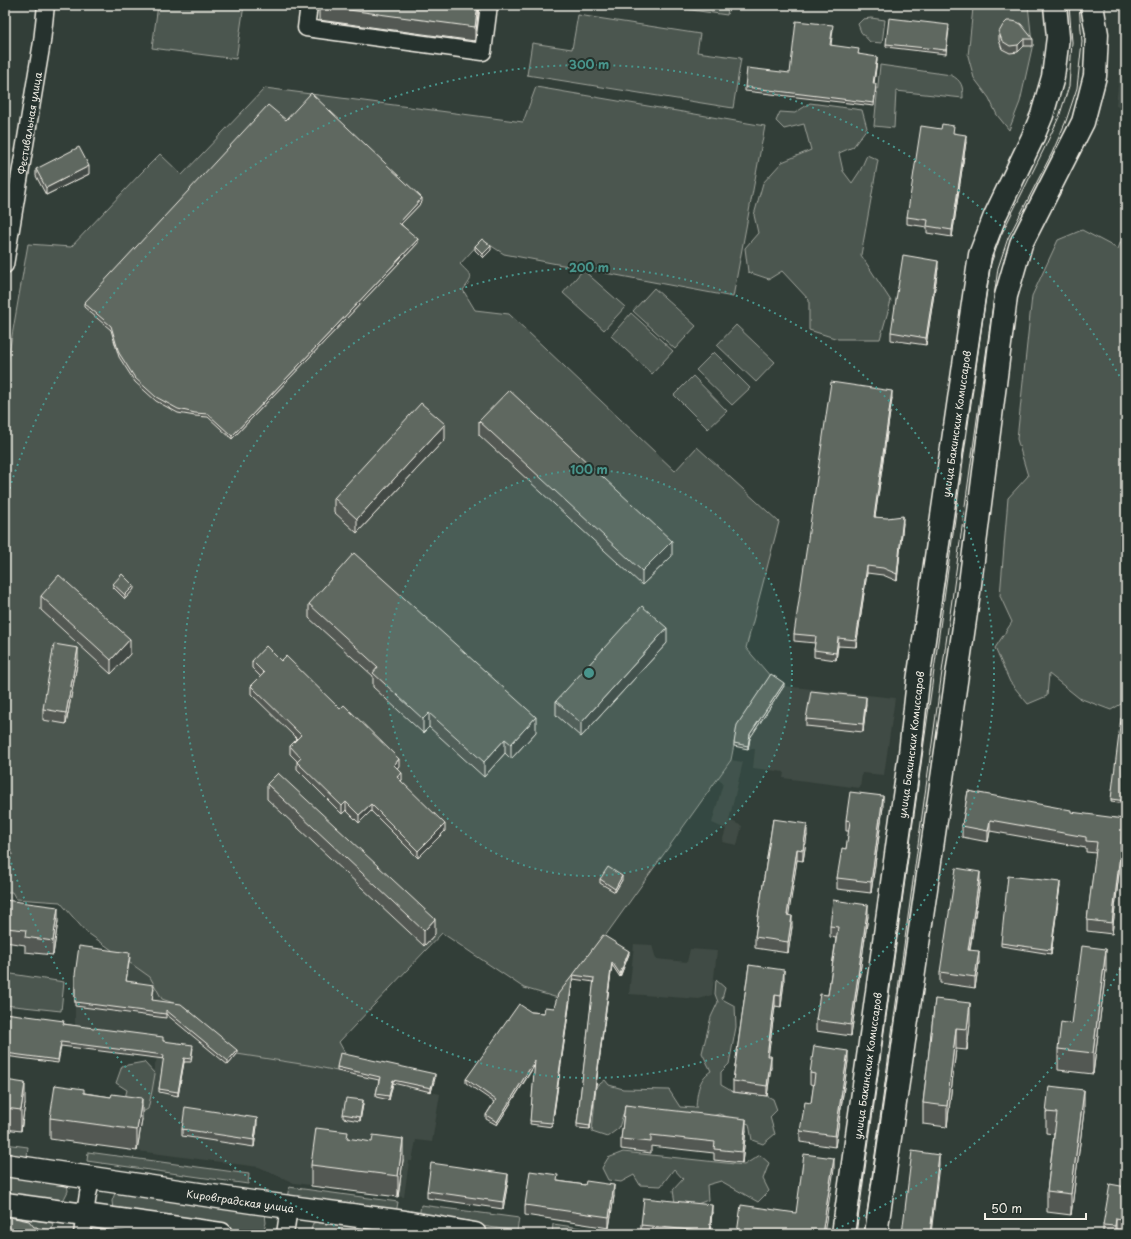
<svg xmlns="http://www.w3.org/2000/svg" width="1131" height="1239" font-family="'Playpen Sans',sans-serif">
<rect width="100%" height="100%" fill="#323e38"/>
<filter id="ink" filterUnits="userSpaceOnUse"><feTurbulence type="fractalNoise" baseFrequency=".025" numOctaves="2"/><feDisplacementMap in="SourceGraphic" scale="8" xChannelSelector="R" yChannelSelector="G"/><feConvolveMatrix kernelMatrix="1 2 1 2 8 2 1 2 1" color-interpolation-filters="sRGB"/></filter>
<g filter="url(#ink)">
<path fill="#404b44" d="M1123,5H1126V116L1116,105L1122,50Z
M771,677L784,686L895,698L884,775L862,773L860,788L783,778L784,772L753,768L755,749H748L734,746Z
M731,760L743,762L729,820L742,826L737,845L722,842L726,829L712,823L723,783L717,779Z
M634,944L652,945L656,959L687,962L690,949L717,951L712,995L699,999L629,994Z
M130,957L237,1054L314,1066L440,1094L432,1142L416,1140L412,1161H409L404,1197L294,1183L259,1167L137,1151L145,1100L157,1058L72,1047L75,1029V978Z"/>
<path fill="#4c564f" stroke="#a0a49c" d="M158,5H244L236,59L152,48Z
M656,5H729L727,15Z
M976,5H1028L1031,33L1032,48L1020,102L1009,130L997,115L989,98L974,78L968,56L973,8Z
M578,15L700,34L697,52L741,58L733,108L527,75L532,43L572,49Z
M871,18L885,20L882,43L870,42L861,32L858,24L863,19Z
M880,65L951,75C962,81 963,86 963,98L896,91L894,128L874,126Z
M536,87L765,126L733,297L504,254L482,240L460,264C472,277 475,275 463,290L475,310L509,314L675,471L697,447L779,522L746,648L771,677L737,729L731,760L603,939L558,998L524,988L442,933L339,1042L345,1053L340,1056L337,1071L314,1066L237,1054L185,1007L162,999L150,977L85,931L60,902L16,899L12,892H5V859L13,854L5,841V376L28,244L71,247L141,173L160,154L182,175L265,88L523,122Z
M810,103L862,110L867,128L853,147L839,153L843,171L852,183L860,171L867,155L878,160L861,255L891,301L880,339H838L809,330V300L782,271L769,279L748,272L745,248L758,233L754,215L763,183L782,162L811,150L804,124L784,129L776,121L780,112L795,113Z
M1126,228V701L1111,710L1079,698L1049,674L1047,696L1028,704L1010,682L995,648L1012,622L1000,596L1008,498L1028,476L1017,439L1032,296L1058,240L1082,230L1118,249Z
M583,270L625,307L604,330L563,293Z
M654,288L696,326L675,349L633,311Z
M631,313L673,351L652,374L611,336Z
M736,325L775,362L756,382L717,345Z
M714,352L750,388L732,405L696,370Z
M693,376L727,411L708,429L674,395Z
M5,973L64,982L61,1011L5,1005Z
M716,980L725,988L722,999L735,1006L736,1027L729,1064L721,1072V1085L733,1092L767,1096L773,1099L777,1110L770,1117L775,1134L763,1144L752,1140L749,1124L719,1114L702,1119L634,1109L623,1114L619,1128L607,1137L592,1132L596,1087L605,1080L609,1085L623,1089L669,1090L680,1107L696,1108C697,1094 698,1079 711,1071L702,1053L711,1017L718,1002L715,994Z
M144,1062L155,1074L152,1091L148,1109L137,1115L122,1110L127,1090L116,1083L122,1066Z
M5,1144L28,1147L27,1157L5,1153Z
M88,1152L249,1174L248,1184L87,1161Z
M623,1152L744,1165L760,1155L769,1163L763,1179L769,1191L758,1202L721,1181L707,1185L708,1200L692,1206L675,1203L673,1190L683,1179L674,1169L661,1186L640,1185L634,1175L621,1182L608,1180L602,1168L608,1158Z
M5,1172L67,1183L68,1191L64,1199L54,1201L5,1195Z
M289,1187L398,1202L396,1213L287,1198Z
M127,1192L265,1214L266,1223L263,1231L251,1232L125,1214L113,1210L112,1201L115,1193Z
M421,1205L519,1218L517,1231L419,1217Z
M5,1216L53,1223L52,1230L5,1223Z
M321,1221L412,1234H310L313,1223Z
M553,1224L622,1234H552Z"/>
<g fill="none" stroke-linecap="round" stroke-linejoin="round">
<defs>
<g id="street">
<path d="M309,5L306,28L483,52L489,5"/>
<path id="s1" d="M5,265L42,42L46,5"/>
<path d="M82,1234L88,1194L92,1178"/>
<path d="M285,1234L289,1208"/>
</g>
<g id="secondary">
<path id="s2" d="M5,1165L252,1202L405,1222L475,1234"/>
<path d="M5,1204L221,1234"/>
</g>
<g id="primary">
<path id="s3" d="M843,1234L869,1050L910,753L918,681L980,255L995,216L1032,139L1042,115L1053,77L1058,37L1055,5"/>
<path d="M876,1234L969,592L1006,296L1021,244L1083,122L1095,76L1097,34L1092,5"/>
</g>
</defs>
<use href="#street" stroke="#f4f1e8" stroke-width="19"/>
<use href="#secondary" stroke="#f4f1e8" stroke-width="25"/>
<use href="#primary" stroke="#f4f1e8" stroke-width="25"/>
<use href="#street" stroke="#26332d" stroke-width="16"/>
<use href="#secondary" stroke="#26332d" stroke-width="22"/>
<use href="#primary" stroke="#26332d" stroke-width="22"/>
<path stroke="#f4f1e8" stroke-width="1" d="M856,1234L990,266L1001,235L1044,149L1059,117L1069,86L1072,42L1069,5
M864,1234L998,268L1008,238L1052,153L1066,121L1077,88L1082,42L1079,5"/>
</g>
<path fill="#525953" stroke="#f4f1e8" d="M319,5H479L475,41L319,20Z
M833,29L831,45L877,60L874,84L876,88L874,106L745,91V87L790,73Z
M949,29L946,54L886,47V44Z
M999,32L1033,39V46H1024L1018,52L1010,53L1002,49L999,40Z
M286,120L422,202L401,224L418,243L232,439L208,417L195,416L178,413L156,401L135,382L119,357L111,330L84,307V303Z
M954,133L966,142L952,237L927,233V227L907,224V217Z
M36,169L89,174L46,195L36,176Z
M475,246L491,250L483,258L475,250Z
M938,268L926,345L891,340V332Z
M892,398L875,517L903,523L897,581L883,575L867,573L856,647L838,646L836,660L814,657V650L815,643L794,641V634Z
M479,421L672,556L642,585L479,435Z
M445,439L357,533L334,512V498Z
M113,584L134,589L125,599L113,587Z
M41,596L130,654L111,674L41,610Z
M309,604L536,732L511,759L505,753L484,777L429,727L423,733L373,687V676L309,618Z
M667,643L581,737L556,715V701Z
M78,659L66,724L43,720V709Z
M252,661H281L340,709L399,766L397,768L402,780L401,781L445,831L418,858L371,811L359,823L346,810L342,814L297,769V761L290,754V746L297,739L251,694V686L261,677L252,668Z
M784,686L750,738L748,749L734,746V743Z
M866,704L863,732L806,726V719Z
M1126,718V804L1111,802V799Z
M267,784L435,934L424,946L267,799Z
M968,791L1071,813L1124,830L1112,934L1087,931V920L1096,853L1086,852V848L990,831L988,842L962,837V826Z
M883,807L871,893L837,889V878L846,849L849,831H846V820Z
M773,819L807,835L803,861L797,860L788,915L792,927L788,953L755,948V937Z
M600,879L622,880L615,892L600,883Z
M980,883L970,950L979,962L975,988L940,983V972Z
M1060,886L1051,954L1001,946V943Z
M5,900L58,921L53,955L25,952V945L5,942Z
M868,916L851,1036L816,1031V1020L828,995L836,938L830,937V926Z
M629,954L620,977L612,965L590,1129L577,1128V1124L594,982L573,979L552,1127L530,1124L535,1065L497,1125L486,1119V1115L494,1102L466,1083V1079L531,1012L544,1013L554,1008L573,975Z
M130,957L126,981L154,988L152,1000L237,1054L228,1065L166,1014V1018L75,1006V975Z
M749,965L784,981L781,1007L775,1006L768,1056L771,1067L767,1096L733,1092V1081Z
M1106,970L1093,1074L1058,1070V1049L1072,1024Z
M935,999L970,1024L967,1050L956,1049L947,1127L923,1124V1103Z
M5,1013L64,1024L163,1041L193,1048L191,1062H184L178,1096L159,1092V1089L164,1059L61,1046L58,1063L5,1056Z
M848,1061L835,1147L800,1142V1131L811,1103L814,1085L810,1084V1073Z
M337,1067L435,1078L431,1092L393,1083L389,1100L376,1097V1094L379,1080L337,1071Z
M5,1080L25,1104L21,1131L5,1129Z
M84,1093L111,1097L142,1119L137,1151L50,1139V1118Z
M363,1104L360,1121L343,1118V1114Z
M625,1105L746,1130L742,1163L714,1160V1153L651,1146V1153L621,1149V1139Z
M1084,1111L1071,1215L1047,1212V1191L1054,1134L1046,1133V1112Z
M257,1126L254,1147L182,1136V1129Z
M348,1138L403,1160L398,1197L311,1186V1165Z
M508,1181L503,1209L427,1198V1191Z
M558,1181L585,1185L614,1196L609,1228L525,1215V1205Z
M1126,1187V1231L1116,1229L1115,1234H1103V1225Z
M712,1212L710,1234H661L641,1232V1225Z"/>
<path fill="#424944" stroke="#f4f1e8" d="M5,5H7L5,37Z
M478,5H479L475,41V27Z
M1024,39V46L1018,52V45Z
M877,57V60L873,87V84Z
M966,135V142L952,237V230Z
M89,166V174L46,195V188Z
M422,198V202L399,226V223Z
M418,239V243L232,439V436Z
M491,246V250L483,258V254Z
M938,261V268L926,345V338Z
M892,391V398L874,524V517Z
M445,424V439L357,533V519Z
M903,516V523L897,581V574Z
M672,541V556L642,585V571Z
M867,566V573L856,647V640Z
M134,586V589L125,599V595Z
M667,628V643L581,737V723Z
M838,638V646L836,660V653Z
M130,639V654L111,674V660Z
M78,648V659L66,724V713Z
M784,683V686L750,738L748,749V746L750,734Z
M866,697V704L863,732V724Z
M429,713V727L423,733V719Z
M536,717V732L511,759V744Z
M505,739V753L484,777V762Z
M399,759V766L394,772V765Z
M402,773V780L397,784V777Z
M883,796V807L871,893V882Z
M346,802V810L342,814V806Z
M371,804V811L359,823V815Z
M1124,819V830L1112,934V923Z
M990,820V831L988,842V831Z
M445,824V831L418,858V851Z
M807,824V835L803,861V850Z
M797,849V860L787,926V915Z
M980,872V883L968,960V950Z
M622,876V880L615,892V889Z
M1060,882V886L1051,954V950Z
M868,905V916L851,1036V1025Z
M58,907V921L53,955V941Z
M792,916V927L788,953V942Z
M435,919V934L424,946V931Z
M1106,949V970L1093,1074V1053Z
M629,951V954L620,977V974Z
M979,951V962L975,988V977Z
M612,962V965L590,1129V1126Z
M784,970V981L781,1007V996Z
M573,975V979L552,1127V1123Z
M775,995V1006L767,1066V1056Z
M970,1003V1024L967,1050V1029Z
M956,1028V1049L947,1127V1106Z
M237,1050V1054L228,1065V1061Z
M848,1051V1061L835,1147V1136Z
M771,1056V1067L767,1096V1086Z
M184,1058V1062L178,1096V1092Z
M535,1060V1064L497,1125V1122Z
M435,1074V1078L431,1092V1088Z
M393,1080V1083L389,1100V1096Z
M25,1083V1104L21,1131V1110Z
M1084,1090V1111L1071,1215V1194Z
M142,1098V1119L137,1151V1130Z
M363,1100V1104L360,1121V1117Z
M257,1118V1126L254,1147V1140Z
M746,1119V1130L742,1163V1152Z
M403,1139V1160L398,1197V1176Z
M939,1155V1165L931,1234H930Z
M834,1158V1169L824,1234H822Z
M508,1174V1181L503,1209V1202Z
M614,1185V1196L609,1228V1217Z
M712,1205V1212L710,1234H709Z
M1116,1218V1229L1115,1234V1226Z"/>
<path fill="#5f6861" stroke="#f4f1e8" d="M319,5H478L475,27L319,6Z
M889,18L949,25L946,50L886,44Z
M796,21L833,25L830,45L859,49L858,54L877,57L873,84H876L874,103L745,87L747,68L790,73Z
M1007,21H1012L1017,22L1021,24L1033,39H1024L1018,45L1010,46L1002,41L999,32L1003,25Z
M311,93L422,198L399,223L418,239L232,436L208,414L195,413L178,409L156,397L135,378L119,353L111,326L84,303L268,105L286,120Z
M942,124L954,126L953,133L966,135L952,230L927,226L928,220L907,217L921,126L941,129Z
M79,147L89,166L46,188L36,169Z
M482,239L491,246L483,254L475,246Z
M903,255L938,261L926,338L891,332Z
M831,382L892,391L874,517L887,518L903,516L897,574L883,568L867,566L856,640L838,638L836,653L814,650L816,636L794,634Z
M509,390L672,541L642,571L479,421Z
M421,403L445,424L357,519L334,498Z
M354,553L536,717L511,744L505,739L484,762L429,713L423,719L373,673L378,667L309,604Z
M122,574L134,586L125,595L113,584Z
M59,575L130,639L111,660L41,596Z
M642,606L667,628L581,723L556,701Z
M54,644L78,648L66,713L43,709Z
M266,646L281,661L286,656L340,709L344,705L399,759L394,765L402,773L397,777L445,824L418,851L371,804L359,815L346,802L342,806L297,762L301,758L290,746L301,735L251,686L264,673L252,661Z
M771,674L784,683L750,734L748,746L734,743L737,725Z
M811,691L866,697L863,724L806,719Z
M1121,718H1126V801L1111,799Z
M278,773L435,919L424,931L267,784Z
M968,791L1071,810V812L1124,819L1112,923L1087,920L1097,842L1086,841V837L990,820L988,831L962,826Z
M850,792L883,796L871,882L837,878L842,848L846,849L850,821L846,820Z
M773,819L807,824L803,850L797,849L787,915L792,916L788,942L755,937Z
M608,867L622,876L615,889L600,879Z
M956,868L980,872L968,950L979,951L975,977L940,972Z
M1008,876L1060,882L1051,950L1001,943Z
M5,900L58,907L53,941L25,937L26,930L5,928Z
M833,900L868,905L851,1025L816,1020L820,994L828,995L838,927L830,926Z
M603,935L629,951L620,974L612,962L590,1126L577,1124L594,978L573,975Z
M79,946L130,953L126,981L154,985L152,1000L181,1004L237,1050L228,1061L166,1010V1014L75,1002V975Z
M1082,946L1106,949L1093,1053L1058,1049L1061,1022L1072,1024Z
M749,965L784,970L781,996L775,995L767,1056H771L767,1086L733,1081Z
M573,975L552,1123L530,1121L535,1060L497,1122L486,1115L496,1100L466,1079L519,1004L531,1012L544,1013L545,1007L554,1008L558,994Z
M935,999L970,1003L967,1029L956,1028L947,1106L923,1103Z
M5,1013L64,1021L63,1024L163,1037V1041L193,1045L191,1059L184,1058L178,1092L159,1089L164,1055L61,1042L58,1060L5,1053Z
M814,1046L848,1051L835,1136L800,1131L805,1102L811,1103L815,1074L810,1073Z
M340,1053L435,1074L431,1088L393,1080L389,1096L376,1094L380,1077L337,1067Z
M5,1080L25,1083L21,1110L5,1108Z
M55,1085L84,1089V1093L111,1097L112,1094L142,1098L137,1130L50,1118Z
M1049,1086L1084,1090L1071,1194L1047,1191L1057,1113L1046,1112Z
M346,1098L363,1100L360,1117L343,1114Z
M625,1105L746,1119L742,1152L714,1149L715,1142L651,1135V1142L621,1139Z
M185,1107L257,1118L254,1140L182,1129Z
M316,1128L348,1132L347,1138L372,1142L373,1135L403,1139L398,1176L311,1165Z
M912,1151L939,1155L930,1234H902Z
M804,1154L834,1158L822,1234H745L737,1233L741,1205L796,1213Z
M431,1163L508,1174L503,1202L427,1191Z
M530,1171L558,1175L557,1181L585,1185L586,1181L614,1185L609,1217L525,1205Z
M1110,1184L1126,1187V1220L1116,1218L1115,1226L1103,1225Z
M644,1198L712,1205L709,1232L641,1225Z
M5,1216L29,1221L34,1227H37L42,1234H5Z"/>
</g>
<circle cx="589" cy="673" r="203" fill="#48958c" fill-opacity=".12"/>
<g fill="none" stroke="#48958c" stroke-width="2" stroke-dasharray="2 4">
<circle cx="589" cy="673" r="203"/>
<circle cx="589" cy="673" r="405"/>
<path d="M1126 958A608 608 0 0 1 827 1233M351 1233A608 608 0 0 1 6 846M6 500A608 608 0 0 1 1126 388"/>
</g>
<g text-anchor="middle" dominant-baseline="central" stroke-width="4" stroke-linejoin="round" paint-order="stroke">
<g font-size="10" fill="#f4f1e8" stroke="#26332d">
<text stroke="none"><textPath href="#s1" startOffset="144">Фестивальная улица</textPath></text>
<text stroke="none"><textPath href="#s3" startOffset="818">улица Бакинских Комиссаров</textPath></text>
<text stroke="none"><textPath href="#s3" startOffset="494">улица Бакинских Комиссаров</textPath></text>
<text stroke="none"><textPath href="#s3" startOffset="170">улица Бакинских Комиссаров</textPath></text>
<text stroke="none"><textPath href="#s2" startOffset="238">Кировградская улица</textPath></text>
</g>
</g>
<circle cx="589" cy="673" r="6" fill="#48958c" stroke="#26332d" stroke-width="2"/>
<g font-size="12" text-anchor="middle" font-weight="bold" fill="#48958c" stroke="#26332d" stroke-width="4" stroke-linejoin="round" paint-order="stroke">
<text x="589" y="69">300 m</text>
<text x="589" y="272">200 m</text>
<text x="589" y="474">100 m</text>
</g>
<rect width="1131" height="1239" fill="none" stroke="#26332d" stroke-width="20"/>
<rect x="10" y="10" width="1111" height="1219" fill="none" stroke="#f4f1e8" stroke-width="1.5" filter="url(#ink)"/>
<path d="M985 1213v6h101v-6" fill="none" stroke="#f4f1e8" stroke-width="2"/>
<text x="991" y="1213" font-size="12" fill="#f4f1e8" stroke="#26332d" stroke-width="3" paint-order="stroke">50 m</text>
</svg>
